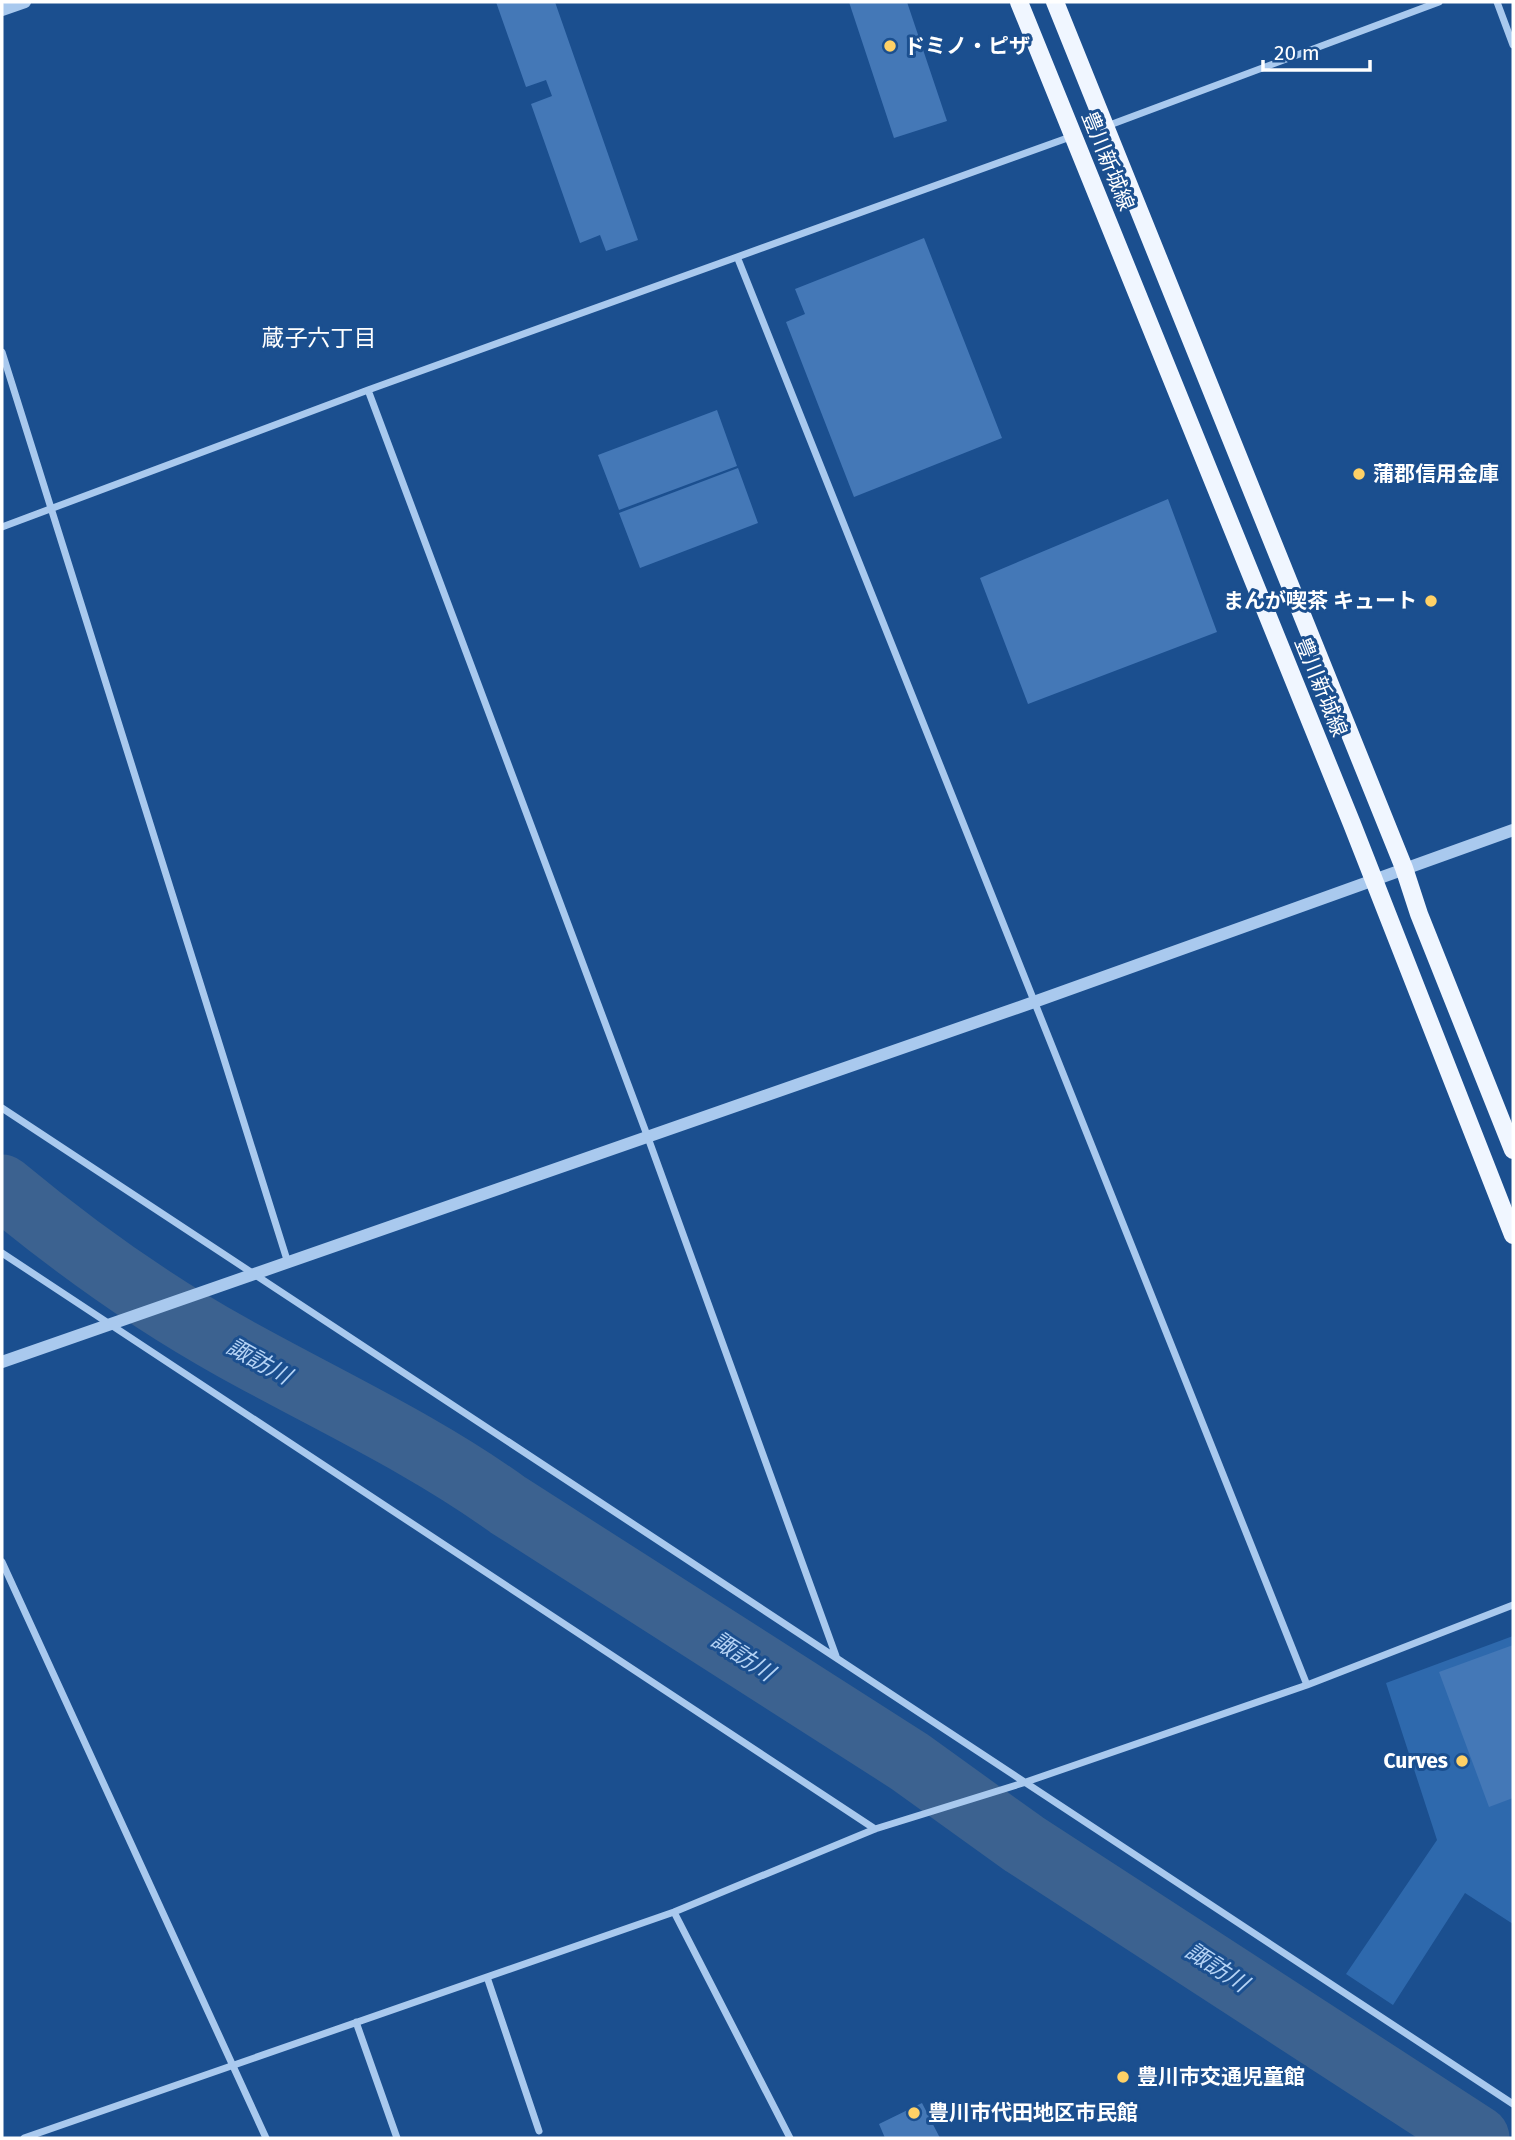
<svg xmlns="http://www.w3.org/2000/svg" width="1515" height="2140" font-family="'Fira Sans','Noto Sans JP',sans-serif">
<rect width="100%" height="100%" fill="#1b4f8f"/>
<path fill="#2e69ad" d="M1513,1636V1924L1465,1893L1393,2005L1346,1974L1437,1840L1386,1683Z"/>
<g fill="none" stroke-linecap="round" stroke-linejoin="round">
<path stroke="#3c6290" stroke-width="65" d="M2,1187C73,1246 151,1302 232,1347C325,1399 422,1443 508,1505L910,1762L1024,1844L1477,2138"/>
</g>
<path fill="#4478b7" d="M496,2H555L638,240L606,251L600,235L580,243L531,104L552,96L546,80L526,87Z
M849,2H907L947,121L894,138Z
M924,238L1002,438L854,497L786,322L805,314L795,289Z
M717,410L737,466L619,510L598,455Z
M738,468L758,523L640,568L619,513Z
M1168,499L1217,632L1028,704L980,578Z
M1513,1645V1798L1489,1807L1439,1672Z
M922,2103L940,2138H885L879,2124Z"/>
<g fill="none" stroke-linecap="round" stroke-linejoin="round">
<path stroke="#a9c9ee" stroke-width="7" d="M1497,2L1513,45
M1107,126L1439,2
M738,259L1307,1685
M2,352L288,1263
M368,390L647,1135L836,1656
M2,527L368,390L1073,136
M2,1108L1513,2104
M2,1253L875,1829
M2,1562L266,2138
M674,1912L790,2138
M487,1977L539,2131
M356,2022L397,2138
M24,2138L674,1912L875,1829L1023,1783L1307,1685L1513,1605"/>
<path stroke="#a9c9ee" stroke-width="12" d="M2,10L25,2
M2,1362L1034,1002L1513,830"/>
<path stroke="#f0f6ff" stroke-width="18" d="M1019,2L1352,824L1513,1235
M1055,2L1404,868L1419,914L1513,1150"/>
</g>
<g fill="#ffd166" stroke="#1b4f8f" stroke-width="2.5">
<circle cx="890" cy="46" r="7"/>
<circle cx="1359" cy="474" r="7"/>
<circle cx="1431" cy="601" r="7"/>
<circle cx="1462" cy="1761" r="7"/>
<circle cx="1123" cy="2077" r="7"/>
<circle cx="914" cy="2113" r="7"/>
</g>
<g text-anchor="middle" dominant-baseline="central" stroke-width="6" stroke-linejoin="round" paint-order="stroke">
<g font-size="21" font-weight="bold" fill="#fff" stroke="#1b4f8f" text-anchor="start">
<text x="904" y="46">ドミノ・ピザ</text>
<text x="1373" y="474">蒲郡信用金庫</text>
<text x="1417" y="601" text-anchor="end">まんが喫茶 キュート</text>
<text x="1448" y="1761" text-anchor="end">Curves</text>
<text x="1137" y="2077">豊川市交通児童館</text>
<text x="928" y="2113">豊川市代田地区市民館</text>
</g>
<g font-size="21" fill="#fff" stroke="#1b4f8f">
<text transform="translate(1108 161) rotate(68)">豊川新城線</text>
<text transform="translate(1321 687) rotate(68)">豊川新城線</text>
</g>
<g font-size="23" fill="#fff" stroke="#1b4f8f">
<text x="319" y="338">蔵子六丁目</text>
</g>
<g font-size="23" font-style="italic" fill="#b5d3f5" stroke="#1b4f8f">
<text transform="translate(259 1361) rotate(29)">諏訪川</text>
<text transform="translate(743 1656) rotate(33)">諏訪川</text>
<text transform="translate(1217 1967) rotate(33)">諏訪川</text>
</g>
</g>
<rect width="1515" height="2140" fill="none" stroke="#ffffff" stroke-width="7"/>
<path d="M1263 60v10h107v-10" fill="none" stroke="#ffffff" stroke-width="3.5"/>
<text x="1274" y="60" font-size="21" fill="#ffffff" stroke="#1b4f8f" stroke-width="5" paint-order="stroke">20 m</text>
</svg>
